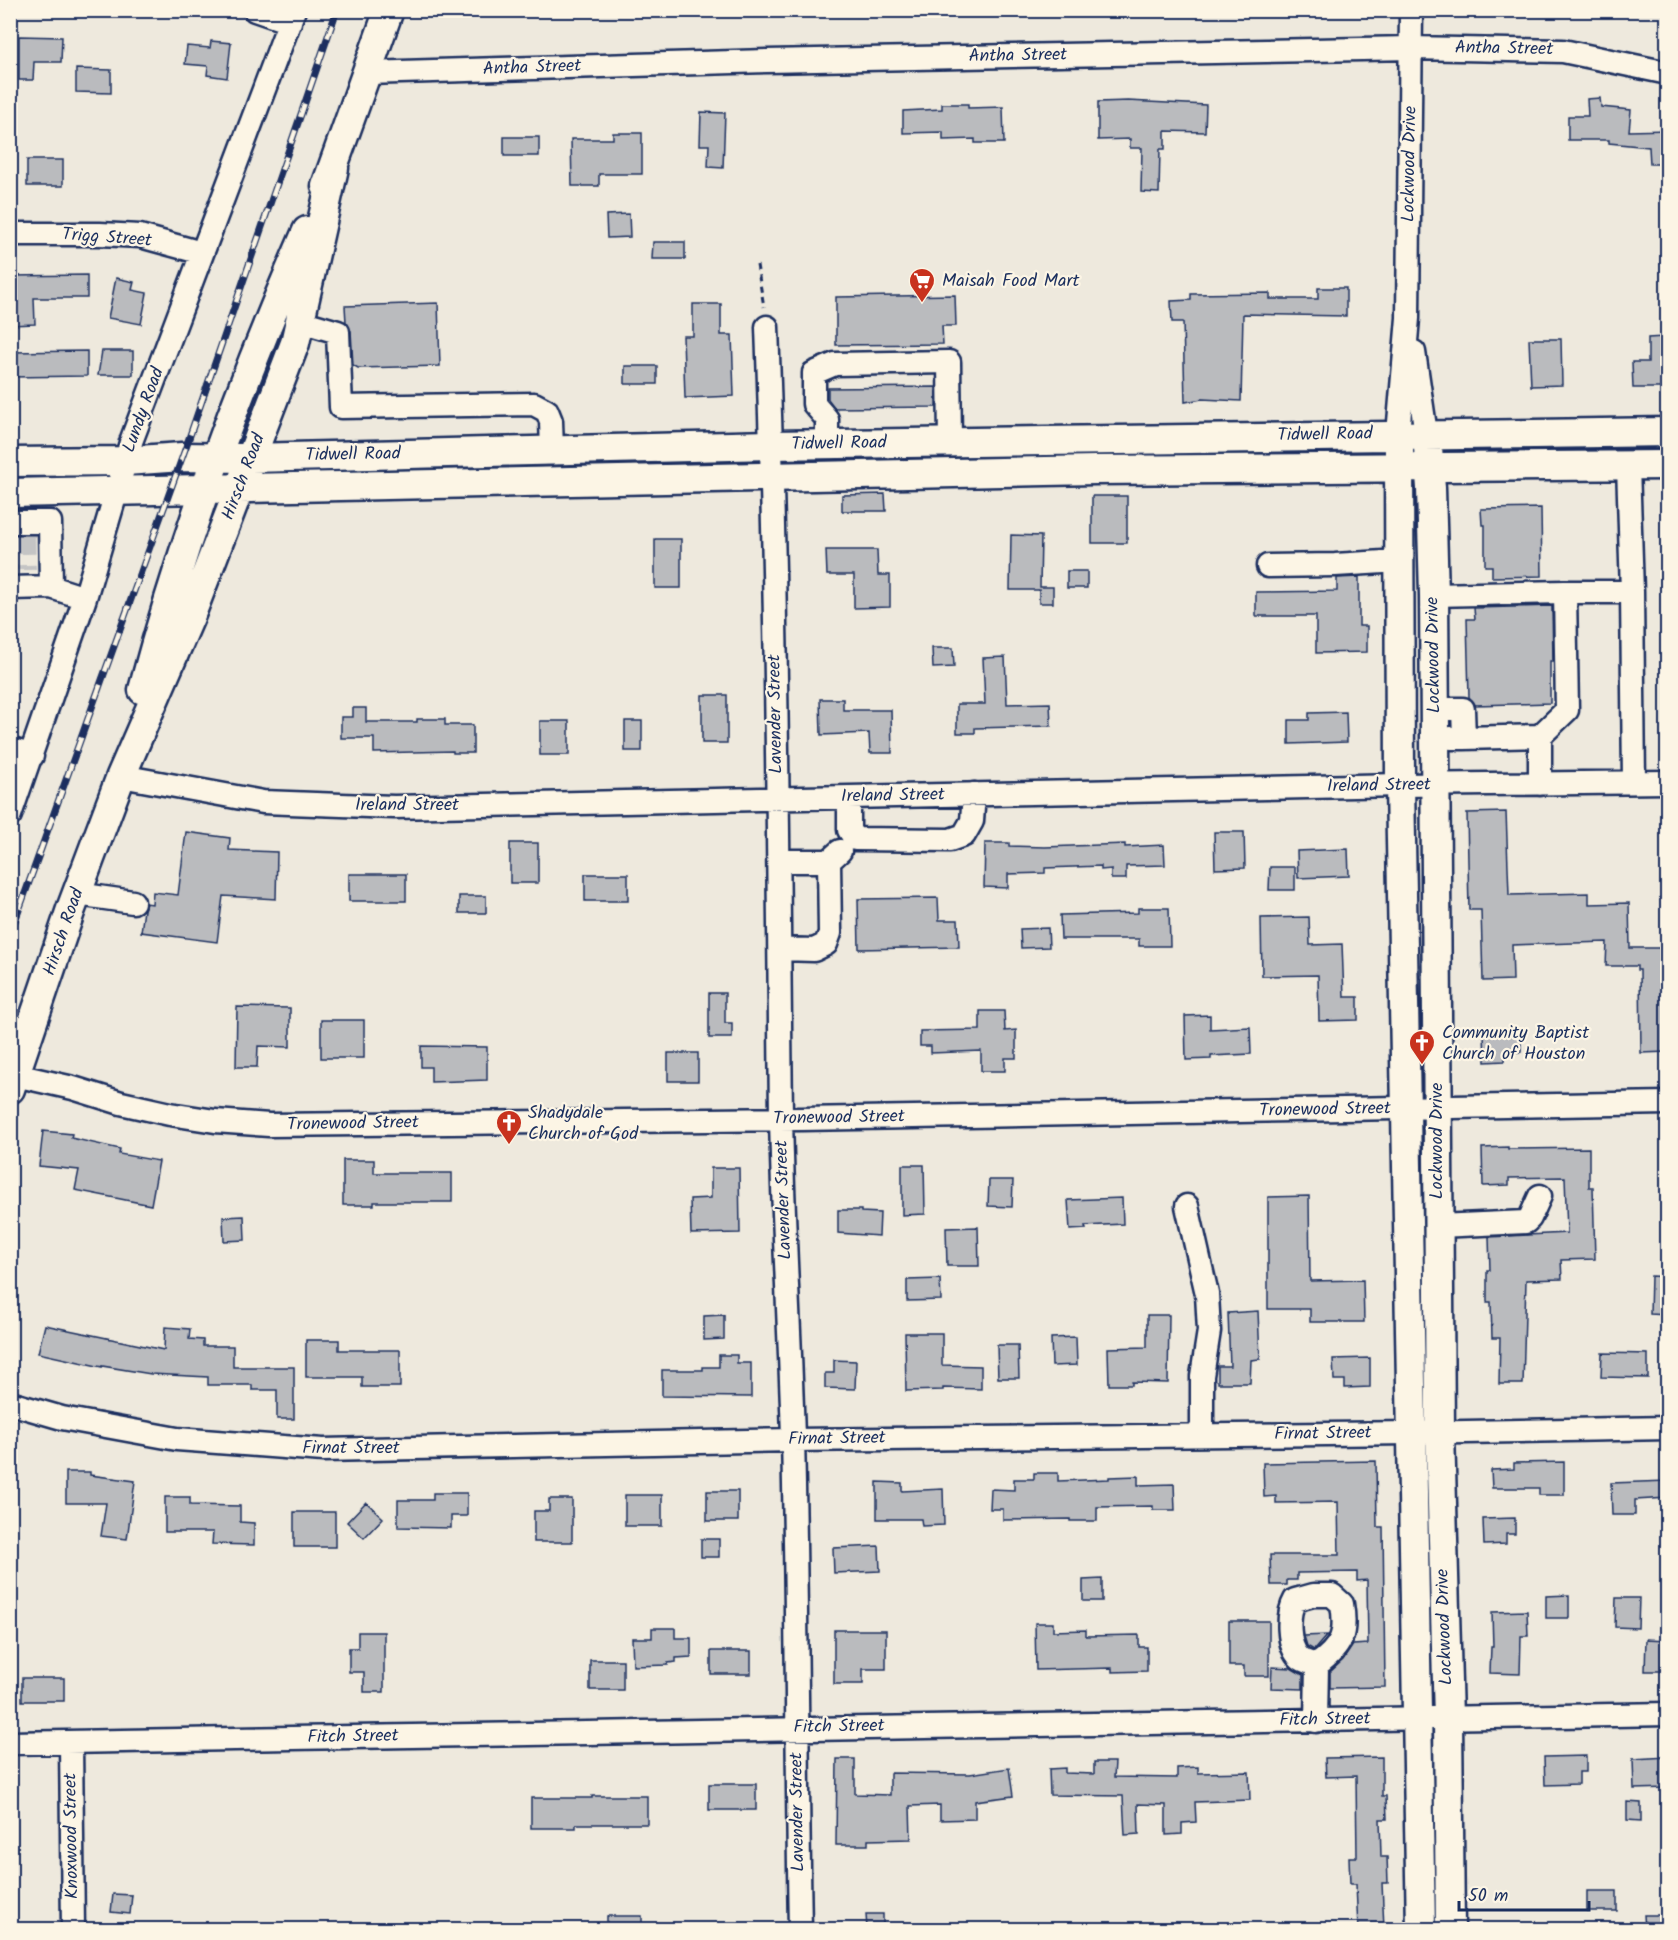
<svg xmlns="http://www.w3.org/2000/svg" width="1678" height="1940" font-family="Kalam,sans-serif">
<rect width="100%" height="100%" fill="#eee9dd"/>
<filter id="ink" filterUnits="userSpaceOnUse"><feTurbulence type="fractalNoise" baseFrequency=".0167" numOctaves="2"/><feDisplacementMap in="SourceGraphic" scale="12" xChannelSelector="R" yChannelSelector="G"/><feConvolveMatrix kernelMatrix="1 2 1 2 8 2 1 2 1" color-interpolation-filters="sRGB"/></filter>
<g filter="url(#ink)">
<path fill="#babbbe" stroke="#1b2f5e" stroke-width="1.5" d="M19,36L62,37L61,62H34L33,80H19Z
M211,41L231,43L227,78L207,75L208,66L185,64L187,46L210,48Z
M76,69L111,70V93L76,92Z
M1600,98L1601,107L1631,110L1629,131L1668,130V164H1650L1649,147L1609,143V140H1568V116H1588L1587,99Z
M1128,101L1206,105L1205,132L1165,131V149H1160L1159,193L1141,192L1142,148H1130V139L1098,140V102Z
M942,104H968V108L1003,107L1004,143H975V139L943,140V132L903,133V111L942,109Z
M701,112L725,113L723,168L708,167L709,145H700Z
M613,133H642V174H599V186H572L571,139H613Z
M504,137H539V156H504Z
M27,160H63V186H27Z
M629,214L630,237L607,238L606,215Z
M653,242H685V259H652Z
M87,275V298H34L35,324L10,325V276Z
M116,278L134,282L132,290L147,293L141,324L108,318Z
M1318,288H1346V316L1243,314L1241,401L1202,399L1185,402L1183,322H1172L1171,301L1191,300V294L1270,293V299H1318Z
M955,295L956,326H942L943,344L836,345V297Z
M438,303L440,366L358,368L353,365L351,331L346,322L345,306Z
M693,304H721V335H732L734,396L685,398L683,336H693Z
M1664,337L1665,388H1633L1632,362H1648V338Z
M1529,339H1561L1562,385L1531,386Z
M87,351V376L10,377V352Z
M102,351H133V375H98Z
M625,366H657V384H625Z
M936,387V407L835,408L828,399V388Z
M885,494L886,511H842V495Z
M1092,496H1127V543H1092Z
M1541,508L1542,576L1492,577V566H1485V525H1482L1481,509Z
M1011,535L1041,536L1040,587H1053V603H1039V590H1010Z
M655,539H681V588H655Z
M826,550H877L878,575H890V607L854,608V575H827Z
M1067,571H1087V588H1067Z
M1359,577V626H1367V652L1316,653V616H1256V592L1337,591V578Z
M1552,606L1553,661H1550V703L1475,705L1469,697L1467,619H1475L1474,608Z
M932,648H953L954,667L933,668Z
M1005,657L1007,704L1050,703L1051,726L975,728V733H957V704H985L983,658Z
M702,695H727V743H702Z
M820,699H843V710H891L892,753H870L869,733L821,735Z
M353,708H366V722H417V719H445V725H473V753H453V751L374,753V738H341V717H353Z
M1346,712L1347,742L1289,744V720H1309V713Z
M540,721H569V755H540Z
M625,721H642V751H625Z
M1506,812L1509,895L1589,893V904L1629,903L1630,948H1663L1662,987H1666L1667,1052L1641,1053L1640,970H1637V966H1606L1607,942L1512,945L1513,980L1483,981L1481,910H1469L1467,813Z
M186,832L230,838L229,850L277,852L276,899L223,896L217,942L141,932L144,910L146,903L152,904L153,892L178,895Z
M1214,832H1244L1245,868L1215,869Z
M510,843H538V883H510Z
M985,843H1009V846L1045,847L1125,844V847L1164,845L1165,865L1126,866V879H1111V869L1101,870V866L1045,868V873L1008,874V888L984,887Z
M1348,849L1349,876L1298,878L1297,851Z
M1270,867H1295V890H1269Z
M349,874H406V901H349Z
M585,874H628V901H585Z
M459,896H486V913H459Z
M938,898L939,920H958L959,947L859,949L858,899Z
M1138,908H1169L1170,946H1139V939H1061L1060,915L1138,913Z
M1309,917L1310,945L1342,944L1344,997H1358V1020L1319,1021L1318,975L1262,976L1261,918Z
M1048,928L1049,947L1021,948L1020,929Z
M709,993H725V1023H732V1038H709Z
M237,1007L290,1008V1047L258,1046L257,1067H236Z
M980,1011H1004L1005,1031L1016,1030V1058H1005V1071H981V1051L931,1053V1046H920V1031L980,1030Z
M1210,1015V1029L1250,1027L1251,1054L1211,1056V1059L1186,1060L1185,1016Z
M321,1020H364V1058H321Z
M1521,1033V1052H1505V1061L1485,1062L1484,1034Z
M421,1046L487,1047V1080L431,1082V1067H421Z
M668,1053H698V1081H668Z
M43,1131L72,1134L71,1138L120,1149L119,1154L159,1161L151,1205L75,1190L79,1170L39,1166Z
M1508,1147V1149L1589,1148V1187H1593L1595,1259L1561,1260L1562,1279L1526,1280L1523,1384H1499L1500,1338H1492L1491,1302H1487V1270H1490L1489,1237L1567,1233L1565,1177L1509,1178V1185L1483,1186L1482,1148Z
M343,1160H374V1173H452V1202H374V1205H343Z
M902,1165H924L925,1214L902,1215Z
M711,1168H739L740,1233L691,1234L690,1199L711,1198Z
M989,1180H1013L1012,1207L988,1206Z
M1309,1196L1310,1281L1363,1280L1364,1322H1310V1309H1268V1197Z
M1122,1198L1123,1224L1085,1226L1086,1229L1070,1230L1068,1200Z
M838,1210H861V1212L880,1213L879,1236L838,1233Z
M244,1216L245,1240L224,1241L223,1217Z
M978,1227L979,1266H947L946,1228Z
M1651,1276L1668,1277V1315L1650,1314Z
M940,1279L941,1300L907,1301V1280Z
M1258,1311L1260,1359L1251,1360L1250,1383H1218V1366H1230L1228,1313Z
M724,1315V1339L704,1340V1316Z
M1147,1315H1169L1168,1383L1132,1382V1385H1109L1108,1348L1147,1347Z
M45,1325L164,1350L165,1327L190,1329L189,1339L203,1340V1346H233V1367H294V1419H277V1390H252V1385H208V1377L151,1374L102,1366V1367L38,1353Z
M905,1333H942V1365L981,1366V1389L943,1388V1390L906,1391Z
M1076,1337L1077,1365L1052,1366L1051,1338Z
M306,1340H339V1350H400V1387H362V1377H306Z
M997,1345H1018L1019,1378H998Z
M1602,1353L1648,1354V1378L1601,1377Z
M719,1355H737V1363H751V1397L662,1396V1370H703V1367H719Z
M1370,1358V1387L1345,1388V1380H1334L1333,1359Z
M834,1360L856,1361L855,1389L825,1388V1373H834Z
M1376,1461L1377,1527H1383L1385,1687L1330,1688V1672L1343,1660L1353,1645L1368,1644L1367,1580L1357,1581V1572L1297,1573V1580H1287V1585H1271L1270,1555H1339L1338,1502L1276,1503V1496L1264,1497L1263,1463Z
M1564,1462V1495H1539V1488H1492L1491,1470L1514,1469V1463Z
M66,1472H90V1475L135,1481L127,1539L101,1536L106,1503H66Z
M1034,1473H1058V1481L1109,1479V1477L1138,1476V1485L1174,1484L1175,1510H1153V1506L1097,1507V1521H1070V1519L1003,1520V1509H990L991,1489L1014,1490V1479H1034Z
M1668,1481V1498L1635,1500V1515H1612L1611,1483Z
M877,1482L902,1483V1491L943,1489L944,1525L922,1526L921,1519H877Z
M707,1491H738V1521H707Z
M433,1493H467V1516H451V1528L398,1527V1500H433Z
M625,1495H662V1526H625Z
M165,1497H190V1505L240,1506V1522L254,1523V1545L212,1544L213,1532H165Z
M549,1499H572V1542H534V1511H549Z
M366,1502L383,1518L364,1538L347,1522Z
M294,1512H335V1547H294Z
M1515,1518V1534H1506V1544L1484,1545L1483,1519Z
M701,1539H719V1557H701Z
M879,1546L880,1571L834,1573L833,1548Z
M1102,1579V1601H1083V1580Z
M1569,1595V1618H1546V1596Z
M1616,1598H1639L1638,1628L1615,1627Z
M1527,1611L1528,1636H1521L1520,1674L1490,1673L1491,1647H1493L1492,1612Z
M1229,1621H1269V1676H1244V1666H1229Z
M1035,1623H1053V1631L1086,1630V1636L1139,1635V1647H1147V1671L1112,1672V1668L1036,1670Z
M652,1628H675V1638H691V1657L676,1658V1662L668,1663V1665L633,1666L632,1638H652Z
M834,1630H886V1669H863V1684H834Z
M358,1632H384V1692H364V1672H349V1648H358Z
M1327,1635L1314,1650L1307,1646L1304,1636Z
M1646,1639L1668,1640V1671H1645Z
M711,1651H751V1674H711Z
M590,1660H623V1690H590Z
M1272,1667L1291,1668L1303,1675V1689L1271,1688Z
M22,1678H64V1701H22Z
M1586,1756V1772H1579V1784L1545,1785L1544,1757Z
M1382,1757V1796H1386L1387,1819H1380L1381,1857H1387L1388,1883H1382L1384,1929H1358L1356,1884H1350L1349,1857H1357L1356,1776L1326,1777L1325,1758Z
M1668,1757V1788L1634,1789L1633,1759Z
M837,1759H855V1794L890,1795V1773L970,1774L1009,1768L1013,1796L975,1801V1819L940,1820V1805L910,1806L911,1839L868,1840V1845H836Z
M1094,1762H1115L1114,1777L1177,1778V1768L1198,1767V1773L1249,1772L1250,1800L1195,1802L1196,1822L1182,1823V1834L1166,1835V1805L1138,1804L1139,1834L1125,1835L1123,1796L1050,1795L1049,1769L1065,1768V1773L1094,1774Z
M709,1784H756V1810H709Z
M592,1796H647V1824H576V1828H531V1798H592Z
M1627,1802L1641,1803V1821L1627,1820Z
M1587,1891H1617V1911H1587Z
M113,1894L132,1895L130,1914L111,1912Z
M866,1914H883V1929H867Z
M1644,1915H1668V1929H1645Z
M607,1916H642V1929H607Z"/>
<g fill="none" stroke-linecap="round" stroke-linejoin="round">
<path stroke="#c4c4c4" stroke-width="22" stroke-dasharray="22 11" stroke-linecap="butt" d="M24,532L25,570"/>
<defs>
<path id="minor" d="M255,10L290,22
M367,73L767,61L1411,48L1563,51L1668,73
M10,234H100L140,236L202,253
M300,321L338,332L341,407L534,404L547,411L551,421L552,450
M767,327C777,590 778,853 781,1116C783,1224 790,1331 793,1438C797,1602 797,1766 800,1930
M1414,352L1426,434
M1398,434L1408,318L1411,10
M827,444V419L814,404V373L835,364L949,362L950,442
M10,522H50L51,587
M1268,566L1335,565L1400,561
M10,588L51,587L85,598
M1632,592L1634,782
M1434,595L1565,592
M1435,709H1463L1464,738H1451
M1540,736L1567,710L1565,592H1632L1628,465
M1464,738L1540,736V784
M10,749L32,756
M121,776L263,802L394,807L1400,785L1668,782
M849,797V830L855,839L950,840L964,835L972,821L974,794
M10,815L85,598L132,439L294,10
M779,861H829L840,851
M77,894L133,902
M781,949L814,950L826,944L830,933L829,861
M15,1075L73,1088L121,1103L170,1114L215,1121L269,1125L802,1119L1668,1103
M1187,1206L1207,1294L1209,1331L1202,1376V1435
M1438,1226L1526,1222L1530,1218L1540,1196
M10,1403L62,1418L177,1439L323,1450L793,1440L1412,1433L1668,1428
M1313,1595H1332L1342,1604C1347,1635 1342,1646 1317,1665C1312,1663 1304,1662 1300,1658C1287,1646 1287,1614 1295,1600Z
M1316,1721L1317,1665
M10,1743L1668,1714
M71,1743L73,1930"/>
<path id="major" d="M326,186L389,10
M1428,447L1431,488L1434,595L1440,1432L1448,1718L1450,1930
M1399,450L1400,785L1421,1930
M10,462L125,461L182,457L251,458L771,445L1668,432
M10,493L1095,470L1668,465
M143,690C185,532 242,380 307,231
M10,1089L71,909L121,776L190,617L295,343L334,168"/>
</defs>
<use href="#minor" stroke="#1b2f5e" stroke-width="27"/>
<use href="#major" stroke="#1b2f5e" stroke-width="33"/>
<path stroke="#1b2f5e" stroke-width="3" stroke-dasharray="6 4.5" stroke-linecap="butt" d="M757,265L764,307"/>
<use href="#minor" stroke="#fcf5e5" stroke-width="22"/>
<use href="#major" stroke="#fcf5e5" stroke-width="28"/>
<defs>
<path id="rail" d="M10,935L187,444L337,10"/>
</defs>
<use href="#rail" stroke="#1b2f5e" stroke-width="7"/>
<use href="#rail" stroke="#fcf5e5" stroke-width="4.5" stroke-dasharray="14" stroke-linecap="butt"/>
</g>
</g>
<defs>
<symbol id="supermarket-pin" viewBox="-11 -11 22 30"><path d="M0 17L-7.5 6A9.5 9.5 0 1 1 7.5 6Z" fill="#c8321e" stroke="#fcf5e5"/><path d="M-6-5.5h2.5l.6 2H6L4.5 2H-2.5L-4.4-4H-6ZM-1.5 3.2a1.3 1.3 0 1 0 .1 0ZM3 3.2a1.3 1.3 0 1 0 .1 0Z" fill="#fff"/></symbol>
<symbol id="church-pin" viewBox="-11 -11 22 30"><path d="M0 17L-7.5 6A9.5 9.5 0 1 1 7.5 6Z" fill="#c8321e" stroke="#fcf5e5"/><path d="M-1.2-6h2.4v3.5h3.3v2.4h-3.3V6h-2.4V-.1h-3.3v-2.4h3.3Z" fill="#fff"/></symbol>
</defs>
<g fill-rule="evenodd">
<use href="#supermarket-pin" x="907" y="266" width="30" height="40"/>
<use href="#church-pin" x="1407" y="1028" width="30" height="40"/>
<use href="#church-pin" x="494" y="1108" width="30" height="40"/>
</g>
<g text-anchor="middle" dominant-baseline="central" stroke-width="4.5" stroke-linejoin="round" paint-order="stroke">
<g font-size="18" fill="#1b2f5e" stroke="#fcf5e5">
<text transform="translate(1504 49) rotate(1)">Antha Street</text>
<text transform="translate(1018 56) rotate(-1)">Antha Street</text>
<text transform="translate(532 68) rotate(-2)">Antha Street</text>
<text transform="translate(1410 164) rotate(-89)">Lockwood Drive</text>
<text transform="translate(107 238) rotate(4)">Trigg Street</text>
<text transform="translate(144 410) rotate(-70)">Lundy Road</text>
<text transform="translate(1325 435) rotate(-1)">Tidwell Road</text>
<text transform="translate(839 444) rotate(-1)">Tidwell Road</text>
<text transform="translate(353 455) rotate(-1)">Tidwell Road</text>
<text transform="translate(244 477) rotate(-69)">Hirsch Road</text>
<text transform="translate(1434 655) rotate(-91)">Lockwood Drive</text>
<text transform="translate(776 714) rotate(-91)">Lavender Street</text>
<text transform="translate(1379 786) rotate(-1)">Ireland Street</text>
<text transform="translate(893 796) rotate(-1)">Ireland Street</text>
<text x="407" y="805">Ireland Street</text>
<text transform="translate(64 932) rotate(-71)">Hirsch Road</text>
<text transform="translate(1325 1110) rotate(-1)">Tronewood Street</text>
<text transform="translate(839 1118) rotate(-1)">Tronewood Street</text>
<text transform="translate(353 1124) rotate(-1)">Tronewood Street</text>
<text transform="translate(1437 1141) rotate(-90)">Lockwood Drive</text>
<text transform="translate(784 1200) rotate(-92)">Lavender Street</text>
<text transform="translate(1323 1434) rotate(-1)">Firnat Street</text>
<text transform="translate(837 1439) rotate(-1)">Firnat Street</text>
<text x="351" y="1448">Firnat Street</text>
<text transform="translate(1445 1627) rotate(-92)">Lockwood Drive</text>
<text transform="translate(1325 1720) rotate(-1)">Fitch Street</text>
<text transform="translate(839 1727) rotate(-1)">Fitch Street</text>
<text transform="translate(353 1737) rotate(-1)">Fitch Street</text>
<text transform="translate(798 1812) rotate(-91)">Lavender Street</text>
<text transform="translate(72 1836) rotate(-91)">Knoxwood Street</text>
</g>
<g font-size="18" fill="#1b2f5e" stroke="#fcf5e5" text-anchor="start">
<text x="942" y="281">Maisah Food Mart</text>
<text x="1442" y="1033">Community Baptist<tspan x="1442" dy="21">Church of Houston</tspan></text>
<text x="528" y="1113">Shadydale<tspan x="528" dy="21">Church of God</tspan></text>
</g>
</g>
<rect width="1678" height="1940" fill="none" stroke="#fcf5e5" stroke-width="36"/>
<rect x="18" y="18" width="1642" height="1904" fill="none" stroke="#1b2f5e" stroke-width="2" filter="url(#ink)"/>
<path d="M1459 1901v9h130v-9" fill="none" stroke="#1b2f5e" stroke-width="3"/>
<text x="1468" y="1901" font-size="18" fill="#1b2f5e" stroke="#fcf5e5" stroke-width="4.5" paint-order="stroke">50 m</text>
</svg>
